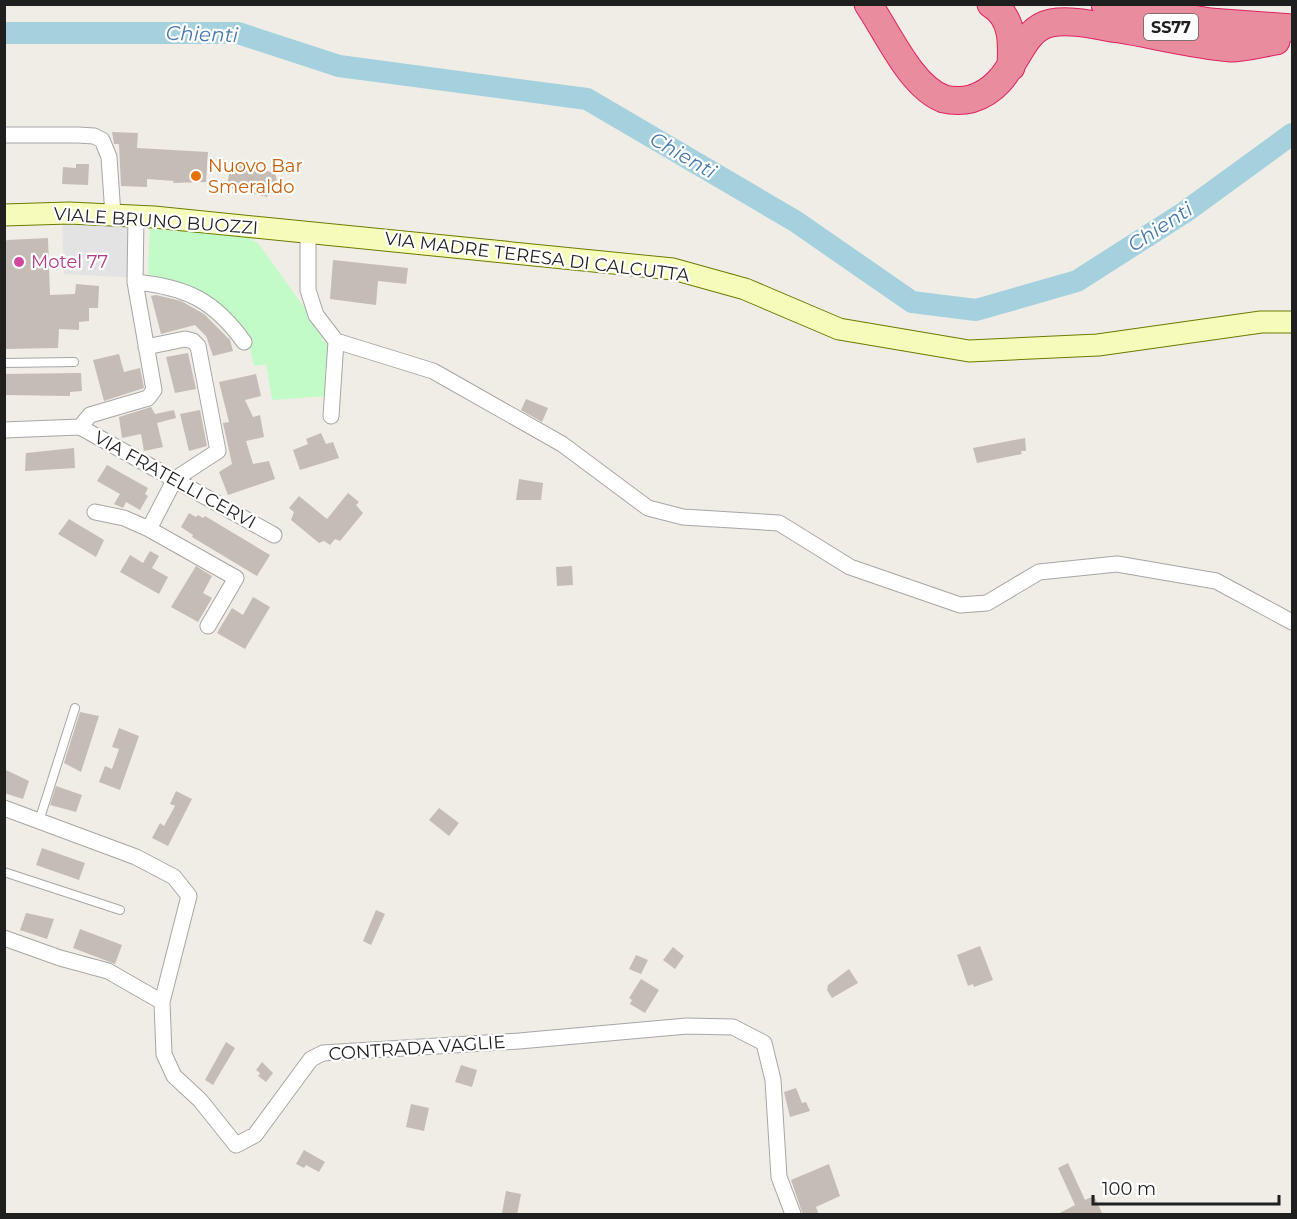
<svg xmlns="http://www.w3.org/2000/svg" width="1297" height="1219" font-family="Montserrat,sans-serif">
<rect width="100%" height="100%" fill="#f0ede6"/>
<path fill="#c2fbc7" d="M150,226L241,234L258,243L322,332V340L334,347L328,396L272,400L266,364L254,366L246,331L215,304L148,276Z"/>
<path fill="#e3e3e3" d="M62,220L143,225L141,278L64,274Z"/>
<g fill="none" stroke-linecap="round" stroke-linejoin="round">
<path stroke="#a5d1df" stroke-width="22" d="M4,33H238L339,66L587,99L795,221L912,302L976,310L1077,281L1185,212L1292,134"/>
</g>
<path fill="#c5bcb5" d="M112,132L138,133L137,148L208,152L206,182L173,183L174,181L147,179V187L121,186L119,144H114Z
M231,162L275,173L277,182L272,191H269L267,197L227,187Z
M76,164H89L88,185L62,184L63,167L76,168Z
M48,238L50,295L75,294L76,284L99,286L98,308H89V321L79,322V330L59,329L58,348L4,349V243L7,240Z
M333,260L408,268L406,284L378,281L376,305L330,299Z
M156,295L181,301L204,314L230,340L233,351L213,356L206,336L195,325L161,334L151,296Z
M188,353L196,389L175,393L166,357Z
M119,354L124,372L140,368L144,388L104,401L93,360Z
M81,373L82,391L70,392V396L4,395V374Z
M256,374L261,396L245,400L253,417L260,415L264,437L246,441L253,464L269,461L275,479L228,495L219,472L232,464L223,423L229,422L219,382Z
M526,399L548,408L542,422L521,410Z
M151,407L155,414L174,410L176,418L157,423L163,447L144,451L141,434L122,438L119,417Z
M200,410L207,446L189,451L180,414Z
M321,433L326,444L333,442L339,458L300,470L293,450L308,444L306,439Z
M1025,438L1026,451H1021L1022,454L977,463L973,448Z
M74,448L75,468L25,471L26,453Z
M107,465L148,488L145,494L148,496L140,510L126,502L123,508L114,504L120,494L97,481Z
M519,479L543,483L541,500H516Z
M348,493L359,502L356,505L363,513L340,541L335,539L330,545L324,541L319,543L291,520L294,512L289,508L299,496L327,519Z
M189,513L196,517L198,515L203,518L205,516L270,555L257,576L192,537L193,535L181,527Z
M69,519L104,540L96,557L58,534Z
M150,551L159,556L152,568L168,577L159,594L120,572L130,555L143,563Z
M196,566L212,576L203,593L212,598L198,622L171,607Z
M572,566L573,585L557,586L556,567Z
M253,597L270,607L245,649L217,633L232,608L243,615Z
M80,712L99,716L81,772L64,763Z
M119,728L139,736L120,790L99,782L105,766L112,769L119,749L112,747Z
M4,769L29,781L23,799L4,793Z
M56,786L82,795L76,812L50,805Z
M176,791L192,799L168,846L152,838L160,823L164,826L175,806L170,804Z
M439,808L459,823L449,836L429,820Z
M42,848L85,863L79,880L36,865Z
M376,910L385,914L371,945L363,941Z
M26,913L54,919L47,939L20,930Z
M80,929L122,945L115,964L73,948Z
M980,946L993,980L974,987L973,984L968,986L957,955Z
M673,947L684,956L675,969L663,960Z
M636,955L648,960L641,974L629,969Z
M849,969L858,983L832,998L827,990L828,985Z
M641,979L659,990L645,1013L630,1004L632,1000L629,998Z
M226,1042L235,1048L213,1085L205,1080Z
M262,1062L273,1073L266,1082L258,1076L260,1073L256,1070Z
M461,1065L477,1070L472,1087L455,1082Z
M796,1088L802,1103L806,1102L810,1111L790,1117L784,1092Z
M411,1104L429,1108L424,1131L406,1127Z
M304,1150L325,1162L319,1172L306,1165L304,1168L296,1164Z
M1068,1163L1085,1200L1094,1196L1103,1215H1056L1075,1205L1058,1168Z
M829,1164L840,1196L816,1207L819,1215H803L791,1180Z
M506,1191L521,1194L517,1215L502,1213Z"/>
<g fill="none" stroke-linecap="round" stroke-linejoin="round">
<defs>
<path id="lane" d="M4,363L74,362
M39,821L75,708
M4,872L120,910"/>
<path id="street" d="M4,135H78L94,136L102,140L109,157L113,215
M308,231V290L316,315L336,341L331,416
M135,282C186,287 214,300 244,342
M336,341L433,371L562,444L648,508L683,517L779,523L850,567L960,605L987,603L1039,572L1117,564L1216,581L1292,622
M146,347L185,339L193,341L198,346L218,451L175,479L149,529L236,578L208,626
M80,427L90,415L148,398L154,390L135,282L136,216
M4,430L80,427L274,535
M95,512L124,518L149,529
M4,808L136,857L174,877L189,896L162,1002
M4,938L60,958L108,971L162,1002L164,1054L174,1076L200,1100L236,1145L255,1135L311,1059L323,1053L519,1041L687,1026L733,1027L764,1043L773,1080L779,1177L793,1214"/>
<path id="secondary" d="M4,215L69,213L154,217L673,269L745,289L839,329L969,351L1098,345L1261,322H1292"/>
<path id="highway" d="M868,4C888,33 911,87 944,99C952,101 964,101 971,99C1018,85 1015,30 1051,23C1072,19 1098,26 1119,29C1156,35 1194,45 1231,48C1246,48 1262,43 1276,41
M991,4C1014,18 1012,44 1011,67
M1105,4L1210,22L1292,28"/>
</defs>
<use href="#lane" stroke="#a6a6a6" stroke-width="10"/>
<use href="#street" stroke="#a6a6a6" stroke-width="17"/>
<use href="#secondary" stroke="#6d7a03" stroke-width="23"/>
<use href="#highway" stroke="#df2262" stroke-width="29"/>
<use href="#lane" stroke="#fff" stroke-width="8"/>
<use href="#street" stroke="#fff" stroke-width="15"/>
<use href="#secondary" stroke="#f7fbb9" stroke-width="21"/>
<use href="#highway" stroke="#e98c9d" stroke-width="27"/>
</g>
<circle fill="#e8710a" stroke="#fff" stroke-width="2" cx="196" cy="176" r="6"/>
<circle fill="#d1479c" stroke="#fff" stroke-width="2" cx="19" cy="262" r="6"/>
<g text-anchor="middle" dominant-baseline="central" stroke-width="4.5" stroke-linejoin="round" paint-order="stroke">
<rect fill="#fff" stroke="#626262" stroke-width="1.5" x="1144" y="14" width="54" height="26" rx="4.5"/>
<g font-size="16" font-weight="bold" fill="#1f1f1f">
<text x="1171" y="27">SS77</text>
</g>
<g font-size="18" fill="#c56008" stroke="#fff" text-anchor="start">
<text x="208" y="166">Nuovo Bar<tspan x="208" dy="21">Smeraldo</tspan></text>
</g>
<g font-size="18" fill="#1f1f1f" stroke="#fff">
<text transform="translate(156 221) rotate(4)">VIALE BRUNO BUOZZI</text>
<text transform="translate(537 257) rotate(7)">VIA MADRE TERESA DI CALCUTTA</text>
<text transform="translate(175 480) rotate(29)">VIA FRATELLI CERVI</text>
<text transform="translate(417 1048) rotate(-4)">CONTRADA VAGLIE</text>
</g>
<g font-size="18" fill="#b23c85" stroke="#fff" text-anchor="start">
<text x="31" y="262">Motel 77</text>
</g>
<g font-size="20" font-style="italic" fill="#4678aa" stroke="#fff">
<text transform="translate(202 34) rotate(2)">Chienti</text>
<text transform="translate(683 155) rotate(30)">Chienti</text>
<text transform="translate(1160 227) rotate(-33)">Chienti</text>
</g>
</g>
<rect width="1297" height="1219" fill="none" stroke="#1f1f1f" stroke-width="12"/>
<path d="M1093 1195v9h186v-9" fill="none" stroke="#1f1f1f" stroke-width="3"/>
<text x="1102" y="1195" font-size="18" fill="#1f1f1f" stroke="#ffffff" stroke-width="4.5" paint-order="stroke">100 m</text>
</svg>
